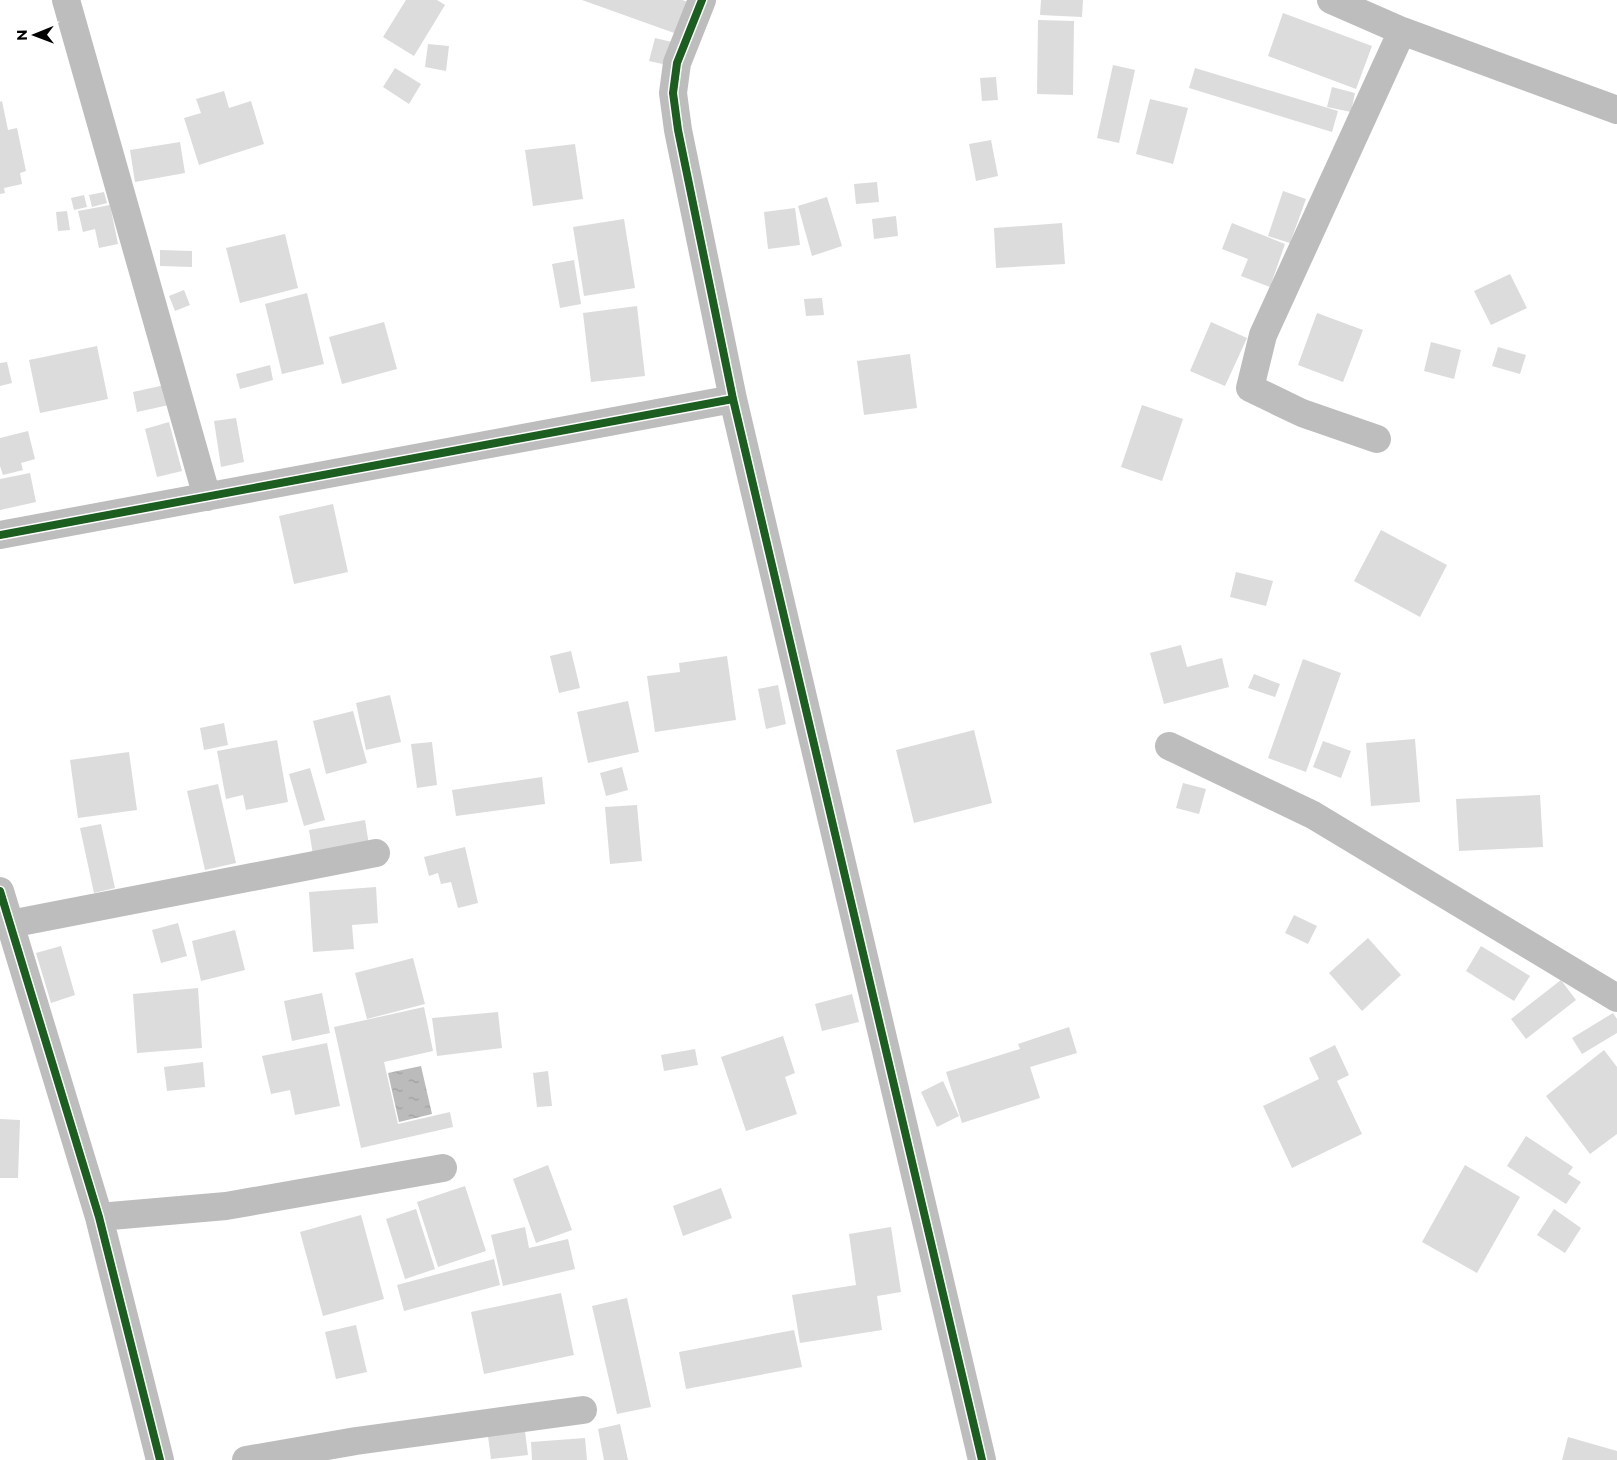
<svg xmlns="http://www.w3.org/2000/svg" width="1617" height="1460" font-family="Montserrat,sans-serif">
<defs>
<pattern id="water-ripples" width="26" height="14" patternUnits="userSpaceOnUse" patternTransform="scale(1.25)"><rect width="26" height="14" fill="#bbb"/><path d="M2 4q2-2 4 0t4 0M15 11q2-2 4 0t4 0" fill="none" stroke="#9f9f9f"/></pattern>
</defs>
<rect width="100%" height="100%" fill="#fff"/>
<path fill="url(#water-ripples)" d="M421,1066L432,1114L399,1122L388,1073Z"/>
<path fill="#dcdcdc" d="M406,0H437L445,5L414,56L383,37Z
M582,0H682L688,2L677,34Z
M1041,0H1083L1082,17L1040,15Z
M1283,13L1372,46L1356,89L1268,56Z
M1038,20L1074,21L1073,95L1037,94Z
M655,38L672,42L667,65L649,61Z
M428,44L449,46L446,71L425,67Z
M1113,65L1135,70L1119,143L1097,138Z
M395,68L421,84L409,104L383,87Z
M1195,68L1338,111L1332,132L1189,88Z
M996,77L998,100L982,101L980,78Z
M1332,87L1355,93L1351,112L1327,107Z
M224,91L229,108L251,101L264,144L199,165L184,118L201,113L196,99Z
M1150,99L1188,108L1173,164L1136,154Z
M2,101L8,130L17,128L26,171L20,173L22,184L4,188L5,193L0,194V102Z
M991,140L998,176L976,181L969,144Z
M180,142L185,173L135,182L130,150Z
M575,144L583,199L533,206L525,150Z
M877,182L879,202L856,204L854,184Z
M1283,191L1306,199L1290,243L1268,236Z
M104,192L107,203L92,207L89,195Z
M84,195L87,207L74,210L71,198Z
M827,197L842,246L812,256L798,206Z
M110,205L118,244L99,248L95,229L83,232L78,211Z
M795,208L800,245L768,249L764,212Z
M67,211L70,230L58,231L56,212Z
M896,216L898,236L874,239L872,219Z
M624,219L635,288L584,296L573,227Z
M1062,223L1065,264L996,268L994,228Z
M1232,223L1285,244L1270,287L1241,276L1248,259L1222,249Z
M285,234L298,288L240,303L226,248Z
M160,250L192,251V267L160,266Z
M574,260L581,304L560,308L552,264Z
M1510,274L1527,308L1491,325L1474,291Z
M184,290L190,305L175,311L169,296Z
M307,293L324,364L282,374L265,304Z
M822,298L824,315L806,316L804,299Z
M637,306L645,376L591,382L583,313Z
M1317,313L1363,330L1343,382L1298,365Z
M384,322L397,369L342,384L329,337Z
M1211,322L1247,338L1225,386L1190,371Z
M1431,342L1461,350L1454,379L1424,371Z
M97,346L108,399L40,413L29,360Z
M1498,347L1526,355L1520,374L1492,366Z
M910,354L917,408L864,415L857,361Z
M7,362L12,383L0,386V363Z
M270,365L273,380L240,389L236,374Z
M165,385L169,405L137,412L133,392Z
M1142,405L1183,419L1162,481L1121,467Z
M236,418L244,462L221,467L214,421Z
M169,422L182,471L157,477L145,429Z
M28,431L35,459L21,463L23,470L3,475L0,466V438Z
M30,473L36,502L0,510V479Z
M333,504L348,572L294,584L279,516Z
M1381,530L1447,565L1420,617L1354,581Z
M1236,572L1273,581L1266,606L1230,597Z
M1181,645L1187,667L1222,658L1229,687L1164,704L1150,653Z
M571,651L580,688L559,693L550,656Z
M727,656L736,720L655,732L647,676L680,672L679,663Z
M1303,659L1341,673L1306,772L1268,758Z
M1254,674L1280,684L1275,697L1248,688Z
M778,685L786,724L766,729L758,689Z
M390,695L401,742L366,750L356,703Z
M628,701L639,752L588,763L577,712Z
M353,711L367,763L326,774L313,721Z
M224,723L228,745L204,750L200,728Z
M974,730L992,803L914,823L896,750Z
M1415,739L1420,802L1371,806L1366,743Z
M277,740L288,802L246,810L243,795L226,799L217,751Z
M1323,741L1351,751L1341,778L1313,767Z
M432,742L437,785L417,788L411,744Z
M129,752L137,810L78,818L70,760Z
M622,767L628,790L606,796L600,773Z
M310,768L325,820L304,826L289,774Z
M542,777L545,804L456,816L452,790Z
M1183,783L1206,789L1199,814L1176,808Z
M218,784L236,863L205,870L187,791Z
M1540,795L1543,847L1459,851L1456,799Z
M637,805L642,861L610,864L605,807Z
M365,820L369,845L313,855L309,830Z
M101,824L115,888L94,893L80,828Z
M465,847L478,903L458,908L451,882L441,884L438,873L429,876L424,857Z
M376,887L378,923L352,925L354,949L313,952L309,892Z
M1294,915L1317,926L1308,944L1285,933Z
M178,923L187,956L161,963L152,930Z
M235,930L245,970L201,981L192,941Z
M1368,938L1401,975L1362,1011L1329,973Z
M61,946L75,995L51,1003L36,953Z
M1481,946L1530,976L1514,1001L1466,971Z
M413,958L425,1004L367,1019L355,973Z
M1561,980L1576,1000L1526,1039L1511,1019Z
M198,988L202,1048L137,1053L133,994Z
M322,993L330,1033L292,1041L284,1001Z
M852,994L859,1022L822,1031L815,1004Z
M424,1007L433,1051L384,1062L398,1124L450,1112L453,1127L361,1148L334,1027Z
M498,1012L502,1048L437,1056L432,1018Z
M1613,1013L1617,1019V1033L1582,1054L1572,1038Z
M1069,1027L1077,1053L1030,1067L1040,1098L962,1123L946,1072L1020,1049L1018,1044Z
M783,1036L795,1073L785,1077L797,1114L746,1131L721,1057Z
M327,1043L340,1106L295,1115L290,1090L271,1094L262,1056Z
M1335,1045L1349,1075L1337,1081L1362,1134L1292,1168L1263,1106L1319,1079L1309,1058Z
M695,1049L698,1065L664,1071L661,1055Z
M1604,1050L1617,1067V1134L1590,1154L1546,1096Z
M203,1062L205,1087L167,1091L164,1067Z
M548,1071L552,1106L537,1107L533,1073Z
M943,1081L959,1116L937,1127L921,1092Z
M0,1119L20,1120L18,1178H0Z
M1526,1136L1573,1167L1568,1174L1581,1182L1566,1204L1507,1166Z
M548,1165L572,1230L536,1243L513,1179Z
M1465,1165L1520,1197L1477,1273L1422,1242Z
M465,1186L486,1251L438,1267L417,1202Z
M721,1188L732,1218L683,1236L673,1206Z
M416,1209L435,1269L405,1279L386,1219Z
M1554,1209L1581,1228L1565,1253L1537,1235Z
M361,1215L384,1299L323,1316L300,1232Z
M525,1227L529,1248L568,1239L575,1269L503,1286L491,1235Z
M891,1227L901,1292L877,1296L882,1330L800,1343L792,1295L856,1285L849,1234Z
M494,1259L500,1285L404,1311L397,1285Z
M561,1293L574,1355L484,1374L471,1312Z
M627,1298L651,1407L617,1414L592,1306Z
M356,1325L367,1372L336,1379L325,1332Z
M794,1330L802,1367L686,1389L679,1352Z
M620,1424L628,1460H604L598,1429Z
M525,1431L528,1455L491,1459L488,1436Z
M1568,1437L1617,1451V1460H1562Z
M585,1438L587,1460H532L531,1442Z"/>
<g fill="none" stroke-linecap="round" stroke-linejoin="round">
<path stroke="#bdbdbd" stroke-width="28" d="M66,0L207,497
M702,0L677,63L673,93L678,130L733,399L982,1460
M1331,0L1402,31L1617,110
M1377,439L1302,413L1250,388L1263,335L1402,31
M0,535L733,399
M1169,746L1313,815L1617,998
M0,891L99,1217L160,1460
M10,924L376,853
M99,1217L226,1206L443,1168
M246,1460L356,1441L583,1410"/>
<defs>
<path id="cycleway" d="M702,0L677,63L673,93L678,130L733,399L982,1460
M0,535L733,399
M0,891L99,1217L160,1460"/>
</defs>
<use href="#cycleway" stroke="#fff" stroke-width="11"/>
<use href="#cycleway" stroke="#1b5e20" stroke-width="8"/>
</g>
<g transform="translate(35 35) rotate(269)" stroke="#ffffff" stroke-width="4" paint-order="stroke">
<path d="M0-4L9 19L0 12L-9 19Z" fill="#000000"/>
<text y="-8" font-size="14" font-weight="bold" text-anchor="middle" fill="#000000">N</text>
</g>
</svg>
